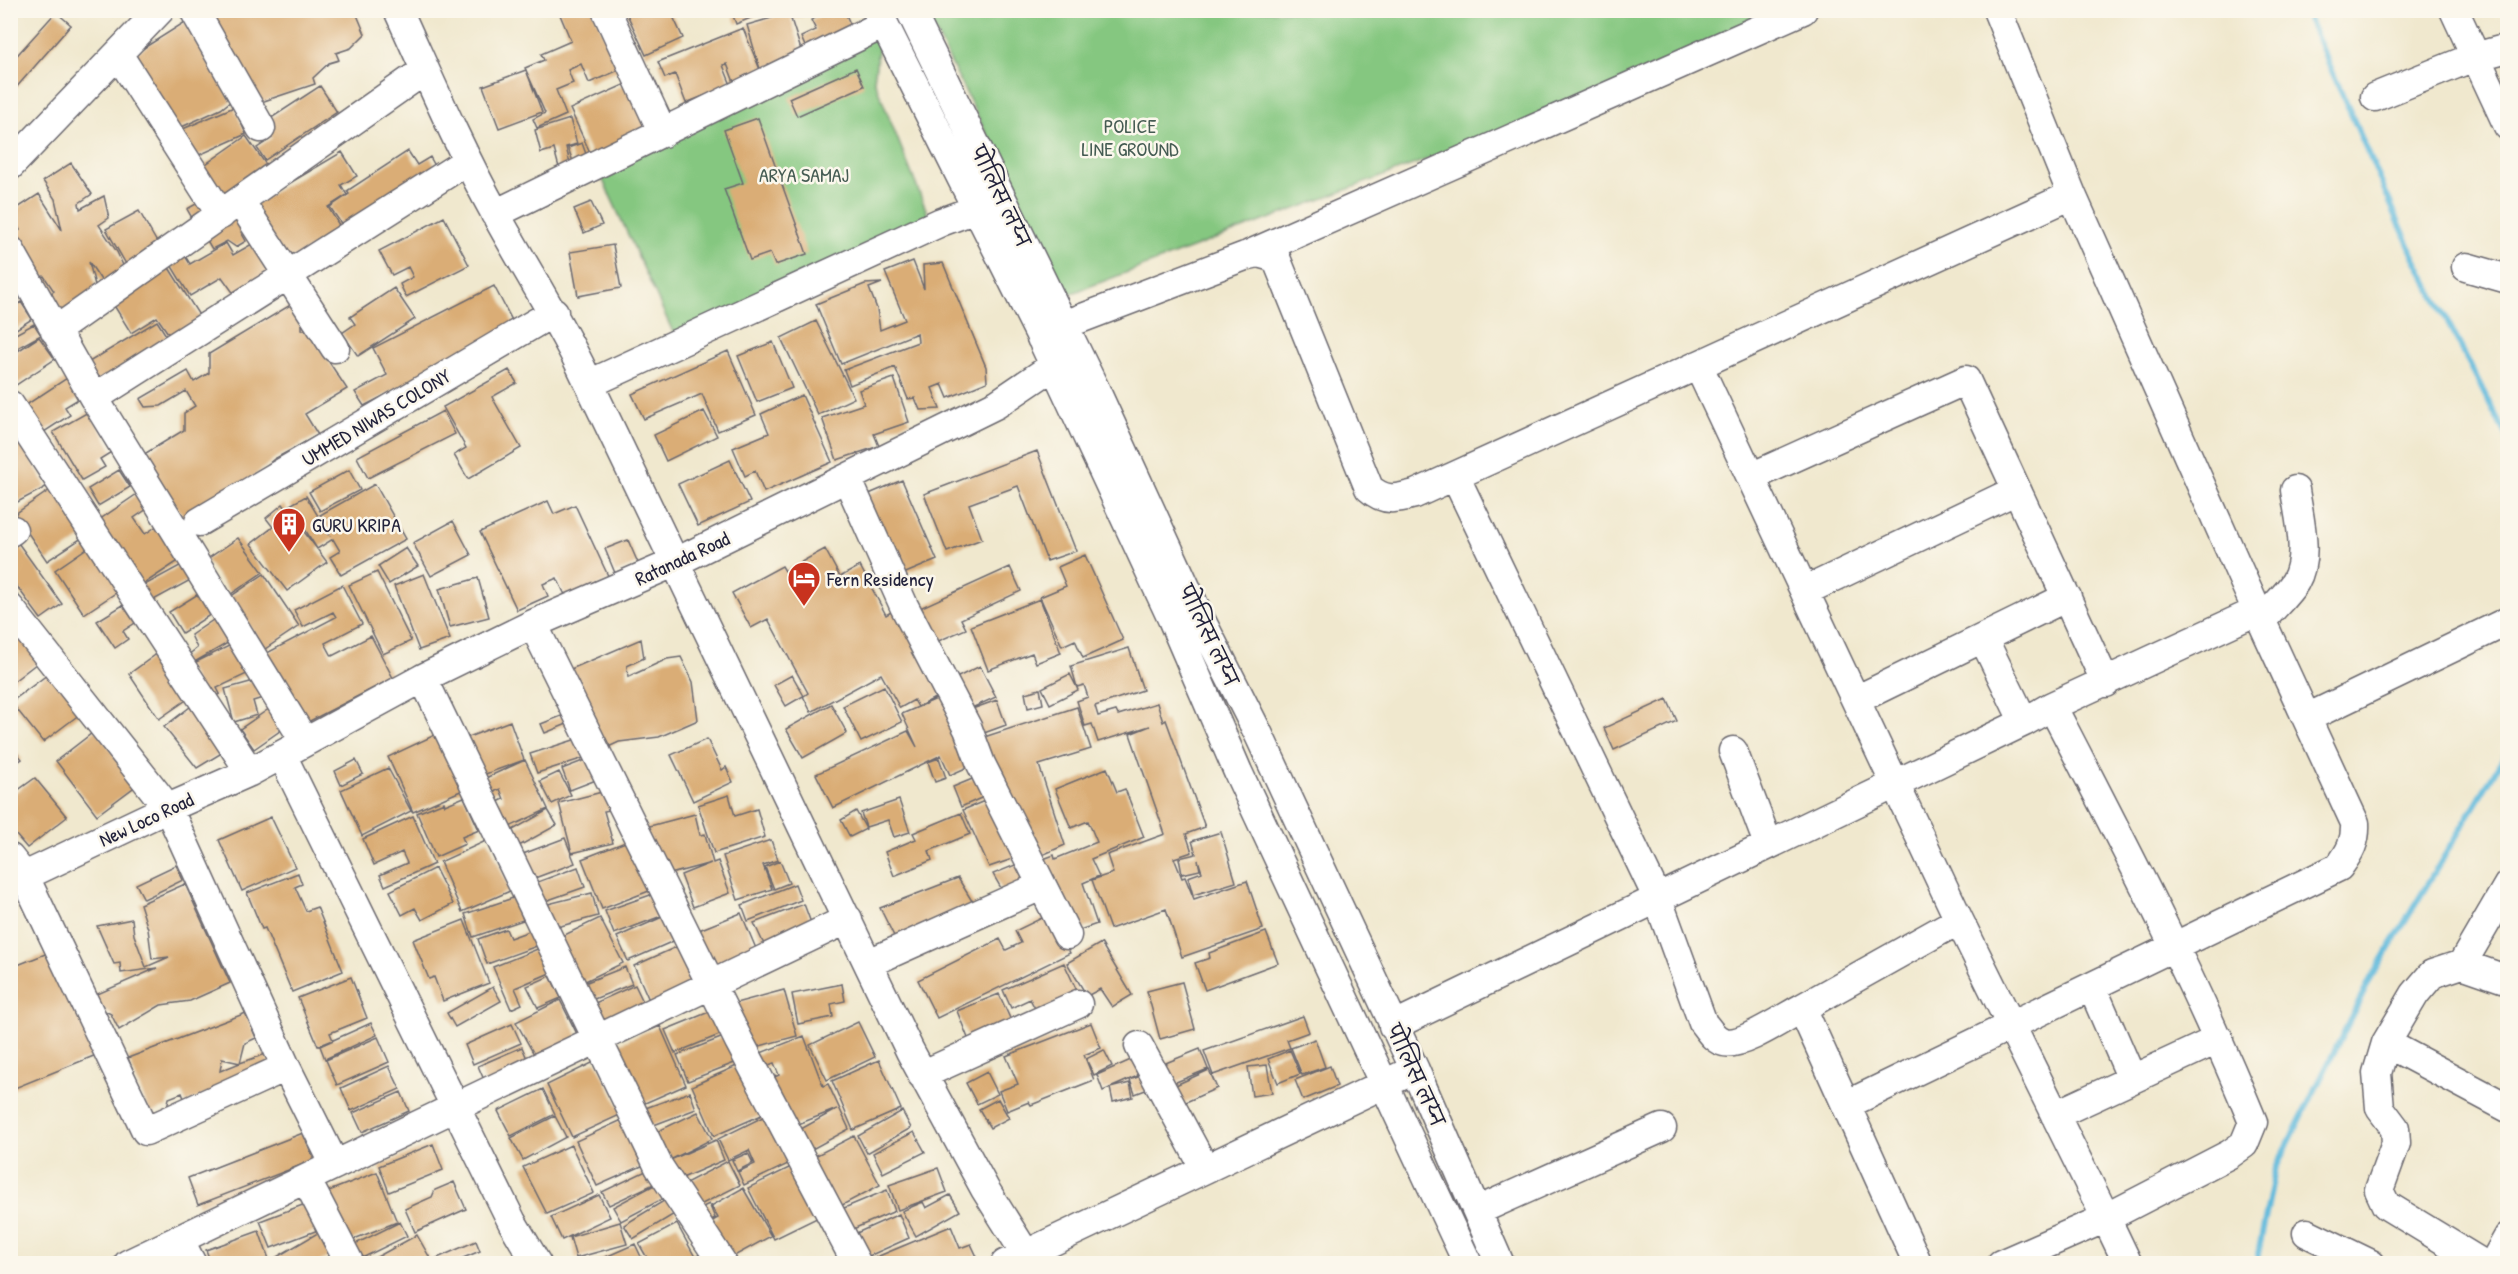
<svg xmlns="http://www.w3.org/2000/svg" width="2518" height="1274" font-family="'Patrick Hand','Playpen Sans Deva',sans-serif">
<rect width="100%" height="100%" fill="#fbf7ec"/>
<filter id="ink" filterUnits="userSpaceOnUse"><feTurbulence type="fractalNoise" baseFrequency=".0167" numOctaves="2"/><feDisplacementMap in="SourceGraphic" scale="12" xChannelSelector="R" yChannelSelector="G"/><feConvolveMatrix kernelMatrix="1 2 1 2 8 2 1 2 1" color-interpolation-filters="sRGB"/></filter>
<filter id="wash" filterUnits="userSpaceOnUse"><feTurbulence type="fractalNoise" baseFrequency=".008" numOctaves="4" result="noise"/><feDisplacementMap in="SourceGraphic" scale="24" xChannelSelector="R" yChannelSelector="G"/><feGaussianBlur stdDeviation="1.35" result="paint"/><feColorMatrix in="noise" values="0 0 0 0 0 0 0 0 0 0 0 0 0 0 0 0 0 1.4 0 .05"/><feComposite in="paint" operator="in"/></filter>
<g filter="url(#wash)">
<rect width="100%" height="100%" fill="#f0e8ce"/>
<path fill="#85c780" stroke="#54745e" stroke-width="1.5" d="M925,11H1821L1067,295Z
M881,29L874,80L931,222L678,343L596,165Z"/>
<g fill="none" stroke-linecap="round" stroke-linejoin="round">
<path stroke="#5fb9dc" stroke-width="6" d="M2305,10L2412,252L2508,439
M2256,1264L2275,1170L2370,980L2508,750"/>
</g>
<g id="blocks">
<path fill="#daad76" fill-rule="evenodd" d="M206,10H355L365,34L351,48L336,53L339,60L329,63L313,78L315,84L258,103Z
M558,10H593L619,70L589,83L581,64L568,70L573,83L556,90L566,115L537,128L533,119L545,113L525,68L544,60L541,54L571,41Z
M634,10H670L683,38L646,55L627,14Z
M731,10H764L765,12L736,24Z
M773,10L826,11L791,19L803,56L760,69L747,25L775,17Z
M832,10H844L854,33L808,53L801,37L816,30L811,20Z
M56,12L71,25L14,90L10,87V63Z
M185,22L231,101L221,109L175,130L128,58Z
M743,28L761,72L734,82L727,64L723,65L731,85L686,103L675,74L665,78L658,62Z
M856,68L864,86L797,116L789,98Z
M526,70L542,112L499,128L483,86Z
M628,83L652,134L594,161L570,109Z
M320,86L337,112L265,160L257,148L272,138L262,124Z
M234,107L246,134L188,160L176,132Z
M758,118L807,254L775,265L770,253L750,260L724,189L743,183L724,130Z
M570,119L577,144L566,147L572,172L561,175L554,149L541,153L535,130Z
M246,136L267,166L217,201L196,171Z
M582,143L590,165L576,170L568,148Z
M408,151L417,165L430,157L439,173L344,228L330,207L349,194L347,191Z
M342,152L357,176L341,185L347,195L328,207L342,230L287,262L251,206Z
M71,163L92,194L79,203L80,209L104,196L109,218L99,225L117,252L126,272L107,289L89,262L97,293L63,315L44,298L54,291L44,276L34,278L11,236L20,230L10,213L39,194L62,230L55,199L43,181Z
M207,198L196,225L187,209Z
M591,202L602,225L584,233L574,209Z
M139,211L163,253L130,271L106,229Z
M239,212L248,228L241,232L246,241L236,247L227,241L212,249L202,232Z
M444,217L469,265L406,297L400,284L413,277L408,267L392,275L379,251Z
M226,243L233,255L252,244L274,278L237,298L222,277L190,296L168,260L182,251L190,264Z
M613,245L621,288L578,296L570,252Z
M913,261L924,289L923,265L943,263L986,367L987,382L948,398L942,384L932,388L940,409L920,410L915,398L908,399L895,367L850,385L844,370L918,342L917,333L841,364L816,304L865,284L882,283L869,288L877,309L880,330L905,320L885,272Z
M166,263L202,320L172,339L157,317L131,333L110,299Z
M494,286L516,328L364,406L355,392L387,375L373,348Z
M394,288L415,319L358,356L342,333L355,324L350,317Z
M21,302L32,319L10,333V309Z
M292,304L302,320V330H308L347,389L305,414L318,435L274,459L254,476L184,517L141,456L184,430V413L195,406L186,391L161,406L145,407L140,399L188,371L194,382L209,373V354Z
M157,321L169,340L96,382L84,365Z
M816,321L854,398L818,415L781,338Z
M34,324L41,335L10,352V337Z
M39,337L55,359L10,389V356Z
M773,342L792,388L757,402L738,356Z
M728,351L756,415L718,431L702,394L644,419L632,394Z
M509,370L517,383L492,397L521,448L468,479L454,455L466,448L443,407Z
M67,378L80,398L65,407L70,415L41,434L23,407Z
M894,378L909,422L874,434L879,446L837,460L822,418L864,404L859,390Z
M802,395L832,462L764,492L755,471L745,476L733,448L769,433L761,414Z
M90,411L113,451L100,459L105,467L82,480L53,432Z
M443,411L455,434L368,478L357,457Z
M704,411L717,436L666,461L654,435Z
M21,439L46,487L10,506V445Z
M1037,451L1076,551L1047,561L1018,486L969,504L982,539L947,552L924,494Z
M730,460L750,502L698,526L678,484Z
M119,470L130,487L98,506L88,489Z
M349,470L360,490L320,511L309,492Z
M902,480L937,560L896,577L862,497Z
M375,484L406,539L341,575L330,557L340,551L333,539L317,549L290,505L306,496L330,536L320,515Z
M53,488L85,536L47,561L15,514Z
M137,494L147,509L134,518L145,534L160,524L183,558L139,587L96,522Z
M548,501L554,514L575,505L610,580L567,599L557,578L543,584L548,596L517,610L480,532Z
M283,504L327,562L287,591L251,544L273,527L266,518Z
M453,521L471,555L431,576L413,543Z
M238,538L263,572L231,594L206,560Z
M16,540L62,604L41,619L10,577V543Z
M628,540L638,563L615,573L605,549Z
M90,546L120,590L84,614L55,570Z
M406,548L418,566L389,584L378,566Z
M825,549L840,577L860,566L886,615L898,608L944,693L918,707L914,700L900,708L881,674L811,712L803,696L786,706L774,685L792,675L804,696L808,693L768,619L751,628L732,593L782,566L785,571Z
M1085,555L1123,640L1083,658L1075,640L1062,646L1040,597L1066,586L1058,567Z
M187,562L196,577L150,602L141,587Z
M1010,567L1021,591L961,619L966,629L927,646L911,612Z
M377,572L411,641L383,654L349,585Z
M264,574L299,626L265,649L230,597Z
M424,574L450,639L419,650L394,586Z
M478,578L489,617L450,627L439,589Z
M342,585L362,624L325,643L332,656L371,636L393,678L304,724L267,653L336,617L333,612L303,627L294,610Z
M203,591L216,611L182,633L169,612Z
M1040,599L1061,653L1036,663L1032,653L988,670L971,626Z
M123,605L135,623L123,631L128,639L115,648L97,621Z
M219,616L233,640L184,668L183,659L197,648L191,635Z
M10,623L41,660L10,684Z
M641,639L644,658L627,666L628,677L667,659L681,657L693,682L698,720L659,737L619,742L602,750L571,669Z
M237,642L251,672L217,688L220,694L205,701L188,666Z
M1129,648L1143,690L1095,706L1098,716L1116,711L1118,715L1157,703L1163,722L1166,720L1205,827L1186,834L1192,852L1174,858L1182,878L1185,877L1194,899L1247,881L1263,929L1182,957L1166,909L1110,929L1092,880L1113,873L1107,855L1165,834L1130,734L1150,726L1098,742L1092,724L1085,726L1077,701L1088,697L1084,685L1077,687L1071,666Z
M158,653L189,698L159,719L129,674Z
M980,666L996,697L963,712L948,682Z
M51,672L84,711L43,742L11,702Z
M1070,674L1078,690L1050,704L1042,688Z
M261,679L266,697L253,701L257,715L234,722L225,689Z
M884,686L902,722L861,742L843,706Z
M1040,689L1043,704L1028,708L1025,693Z
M948,694L968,767L950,775L941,755L833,808L816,774L908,731L917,747L902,714Z
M1667,699L1677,721L1614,750L1604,728Z
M997,700L1006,725L973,737L964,712Z
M831,704L847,733L803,758L786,729Z
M273,706L287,726L254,749L240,729Z
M190,707L225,751L197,768L164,727Z
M1077,707L1091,749L1039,765L1065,845L1033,859L975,740Z
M564,715L567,724L545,733L541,724Z
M510,721L524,760L480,776L466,738Z
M96,730L137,785L97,815L56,761Z
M439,733L465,789L413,812L388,757Z
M577,739L584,758L537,773L530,754Z
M707,739L722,770L726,767L733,782L693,801L671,755Z
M10,745L22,759L10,767Z
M939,758L946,778L935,782L928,762Z
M588,759L596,780L570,790L562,769Z
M356,760L363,774L341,785L335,771Z
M525,760L548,809L501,831L489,806L504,799L500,789L485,796L479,781Z
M388,768L411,811L362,836L341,790Z
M1107,768L1117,792L1125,789L1144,837L1091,859L1099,876L1083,883L1097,924L1071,933L1038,861L1054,855L1055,859L1097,842L1088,821L1071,828L1055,789Z
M559,772L571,795L552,804L540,781Z
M982,775L990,794L961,807L953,787Z
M35,778L67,817L27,848L10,828V796Z
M606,791L610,810L604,811L613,843L572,853L559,803Z
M729,795L735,816L757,809L765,837L714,853L698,805Z
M464,797L479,830L462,837L465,844L436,857L417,813L444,802L445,805Z
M994,797L1021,856L989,867L963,810Z
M899,800L910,832L894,837L888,820L866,827L861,813Z
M548,810L557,825L510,851L502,836Z
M856,811L866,829L850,837L841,820Z
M961,813L970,834L929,851L932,860L894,876L885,852L916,839L913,833Z
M695,814L700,835L705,834L713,863L718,861L730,893L693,907L681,875L711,863L659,877L646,827Z
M413,816L434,864L385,886L380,875L407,863L402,852L374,865L363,839Z
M271,817L295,867L242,891L219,840Z
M1221,832L1236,882L1193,895L1188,877L1202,872L1198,860L1200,870L1182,874L1179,858L1196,854L1192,841Z
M565,838L575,863L524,882L515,857Z
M488,840L510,891L462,912L440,862Z
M771,840L778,860L763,865L772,889L738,900L723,856Z
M628,841L649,891L602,909L582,859Z
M780,861L789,883L774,889L765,867Z
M1025,861L1032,883L1005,895L993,874Z
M176,865L183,880L144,899L136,884Z
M578,867L585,887L534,905L527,886Z
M435,868L453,904L422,920L415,908L402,915L390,891Z
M298,873L302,884L295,887L306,911L317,907L343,971L292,992L265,928L262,929L247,893Z
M958,878L975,906L897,942L880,908Z
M185,884L230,983L190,1001L161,1005L119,1030L111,1014L101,1009L93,996L157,968L121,973L120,963L114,964L97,926L132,919L134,935L146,967L169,957L152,959L148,929L140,904Z
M795,884L801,900L748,921L742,905Z
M592,893L598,916L546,930L540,906Z
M656,893L664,915L614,934L605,911Z
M516,897L523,920L473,937L465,914Z
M804,904L814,931L768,953L754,923Z
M741,913L760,958L714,978L694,932Z
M1050,914L1070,953L937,1018L918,980L1000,939L1006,950L1021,943L1015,931Z
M667,915L678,939L628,961L617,937Z
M600,918L623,963L575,986L552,941Z
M464,920L489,983L443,1001L434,977L429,979L413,940Z
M506,929L510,938L532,930L537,946L487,964L478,939Z
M1266,932L1278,963L1205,990L1195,963L1210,958L1209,953Z
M1101,943L1132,995L1112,1007L1100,989L1087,996L1067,963Z
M683,944L702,986L653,1009L634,966Z
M540,948L550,973L515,988L522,1004L511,1009L493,967Z
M58,949L101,1053L10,1090V968Z
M1064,963L1078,993L1038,1014L1030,999L1011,1008L1003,990Z
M625,967L632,984L584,1003L577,986Z
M550,976L561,998L538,1008L527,986Z
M351,977L367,1018L330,1033L333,1040L318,1046L298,998Z
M1182,982L1195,1029L1160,1039L1147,991Z
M842,984L845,1001L831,1004L833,1017L798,1024L792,994Z
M635,985L648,1012L599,1034L586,1007Z
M493,987L501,1001L455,1027L447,1013Z
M784,990L797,1036L745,1050L732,1004Z
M999,994L1013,1025L970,1043L957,1011Z
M560,1000L582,1044L539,1063L516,1022Z
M714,1010L724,1033L675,1053L665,1030Z
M246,1013L256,1038L245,1043L240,1063L266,1054L271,1067L186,1103L182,1093L169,1098L167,1107L150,1113L128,1058ZM222,1059L240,1063L220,1071Z
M1303,1016L1309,1032L1287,1040L1290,1048L1213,1075L1204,1051Z
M858,1022L875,1057L827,1080L810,1045Z
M371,1023L377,1035L325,1059L320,1046Z
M1091,1023L1101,1048L1084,1055L1094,1080L1031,1105L1029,1102L1007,1111L999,1091L1018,1084L1006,1056Z
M512,1024L521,1043L473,1064L465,1045Z
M660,1026L686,1085L636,1107L610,1048Z
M726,1036L737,1062L688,1081L677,1055Z
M804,1036L823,1086L828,1084L849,1129L803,1154L792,1134L837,1109L788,1128L765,1081L779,1075L774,1063L758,1069L753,1056Z
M378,1037L389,1062L337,1085L326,1060Z
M1315,1039L1325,1067L1302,1075L1291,1048Z
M522,1047L531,1068L488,1089L478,1066Z
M1200,1049L1208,1069L1164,1087L1156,1067Z
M1104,1050L1112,1066L1094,1075L1086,1059Z
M1290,1050L1300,1074L1278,1083L1268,1059Z
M1142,1055L1149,1071L1103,1091L1097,1075Z
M879,1060L901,1109L853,1130L832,1081Z
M596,1061L622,1114L572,1137L547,1085Z
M741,1064L764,1114L714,1136L692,1086Z
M1267,1065L1272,1093L1252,1096L1248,1067Z
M389,1066L400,1089L351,1111L341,1088Z
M1330,1066L1337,1086L1303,1100L1295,1080Z
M1209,1070L1217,1088L1175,1107L1167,1089Z
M987,1072L998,1094L977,1104L966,1083Z
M1151,1072L1156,1086L1135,1094L1130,1080Z
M1130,1083L1133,1097L1113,1102L1110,1088Z
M543,1089L555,1114L511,1136L498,1111Z
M401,1092L409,1111L362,1132L353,1113Z
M690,1092L696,1109L646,1128L640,1110Z
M998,1099L1009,1118L990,1128L979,1109Z
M902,1111L911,1128L867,1153L858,1136Z
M698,1112L712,1139L668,1161L716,1140L724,1160L673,1182L650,1135Z
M555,1116L566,1137L523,1160L511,1138Z
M765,1116L788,1164L744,1185L738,1172L755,1164L749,1150L728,1160L718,1139Z
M624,1119L644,1165L597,1186L576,1141Z
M914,1132L925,1152L883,1173L873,1153Z
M303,1133L314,1160L198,1205L188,1178Z
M854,1136L880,1185L833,1210L807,1160Z
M433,1144L443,1170L389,1192L379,1166Z
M571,1145L594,1193L547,1214L523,1167Z
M748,1153L753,1163L737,1171L732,1160Z
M728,1161L740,1185L692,1209L680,1186Z
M793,1166L819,1217L774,1239L748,1188Z
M938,1168L947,1192L898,1210L889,1185Z
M650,1169L656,1183L609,1205L602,1192Z
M377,1172L397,1222L344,1243L324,1193Z
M454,1182L466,1209L415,1232L405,1209L432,1197L435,1190Z
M658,1183L666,1197L621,1221L613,1207Z
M743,1188L771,1236L727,1260L707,1224L718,1218L711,1206Z
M887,1190L895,1211L846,1232L837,1211Z
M599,1195L610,1217L562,1240L551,1217Z
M950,1195L960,1211L916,1236L902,1211L923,1202L926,1208Z
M667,1199L676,1213L633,1239L624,1225Z
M308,1203L318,1230L271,1248L260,1221Z
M709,1204L715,1218L701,1225L694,1211Z
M899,1214L909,1238L860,1260L850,1236Z
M400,1222L407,1236L356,1261L349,1247Z
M620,1222L627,1244L576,1258L570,1237Z
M677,1224L695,1257L707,1251L714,1263H650L639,1244Z
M951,1226L960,1248L971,1244L980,1263H868L867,1261Z
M259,1231L269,1259L255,1263H211L206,1250Z
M321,1231L334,1254L318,1263H278L275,1258Z
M417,1235L431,1260L424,1263H366Z
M476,1241L480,1251L451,1263H426Z
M635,1244L644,1263H592Z"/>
</g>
</g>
<g filter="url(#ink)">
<use href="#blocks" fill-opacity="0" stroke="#6a676e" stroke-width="1.5"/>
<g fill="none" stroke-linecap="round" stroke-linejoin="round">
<defs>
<path id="minor" d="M194,10L261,128
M398,10C429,78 459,148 495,213C523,264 554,313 580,365L910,1051L985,1189L1032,1264
M606,10L663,133
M877,10L1039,333L1172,619L1238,772L1468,1264
M910,10L1096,391L1201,620L1258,733L1415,1070L1500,1264
M1997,10L2072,195
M2454,10L2508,126
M118,54L221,215
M2375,97L2474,57L2508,48
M10,166L160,10
M240,201L335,348
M495,214L884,24
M10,250L94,398L305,742
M1250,254L1803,10
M2466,267L2508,279
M55,331L425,70
M1041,338L1064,325L1245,256L1258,253L1276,258L1369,488C1384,502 1396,499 1415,494L2072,195L2257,611L2052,706L2024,722L1393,1026
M1698,365L1959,920L2106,1218L2001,1264
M589,384L941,222L976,209
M94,398L467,161
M10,405L250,772
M1455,476L1657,897L1703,1023C1709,1030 1714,1040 1724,1042C1741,1047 1785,1017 1802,1008L1918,1264
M1751,477L1966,380L2106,683
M847,478L904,606L968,729L981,764L1067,935
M199,522L554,312
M10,532L13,530
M1805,591L2017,490
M10,608L168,808L286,1067L335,1165
M2262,621C2272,608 2286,596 2295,582C2310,556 2299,518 2295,490
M533,624L739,1041L857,1264
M1983,638L2024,722
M423,678L659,1167L723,1264
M1856,700L2067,597
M2052,706C2123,843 2194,978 2253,1122L2244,1144L2230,1154L2106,1218L2128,1264
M2307,718L2508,621
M1733,751L1768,844
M282,755L512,1222L537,1264
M10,858L25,877L146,1131L286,1067
M10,883L168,808L250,772L423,678L533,624L676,562L997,404L1068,356
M869,963L1041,886
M2462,964L2508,885
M2092,987L2132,1079
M1802,1008L1959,920
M2386,1043L2415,994L2432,974L2462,964L2508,980
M1139,1046L1205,1169
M922,1075L1078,1004
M1846,1105L2339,867C2350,852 2356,842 2355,823L2257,611
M2055,1115L2219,1039
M306,1179L350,1264
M1477,1211L1662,1128
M2307,1233L2371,1264
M179,1239L192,1264
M128,1264L848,919
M1005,1264L1401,1076
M2483,1264L2386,1205L2379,1190L2396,1143L2395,1128L2380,1108L2377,1073L2386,1043L2508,1108
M2493,1264L2508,1237"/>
</defs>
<use href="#minor" stroke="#6a676e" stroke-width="31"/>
<use href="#minor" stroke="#fff" stroke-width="28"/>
</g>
</g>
<defs>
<symbol id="building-pin" viewBox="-11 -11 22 30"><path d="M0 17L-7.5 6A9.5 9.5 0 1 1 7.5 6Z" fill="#c8321e" stroke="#fbf7ec"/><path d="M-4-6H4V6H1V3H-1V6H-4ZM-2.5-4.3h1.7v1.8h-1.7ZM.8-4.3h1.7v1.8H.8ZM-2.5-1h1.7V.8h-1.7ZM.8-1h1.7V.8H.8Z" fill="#fff"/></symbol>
<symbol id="hotel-pin" viewBox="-11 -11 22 30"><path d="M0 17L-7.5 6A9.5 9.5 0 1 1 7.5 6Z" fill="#c8321e" stroke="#fbf7ec"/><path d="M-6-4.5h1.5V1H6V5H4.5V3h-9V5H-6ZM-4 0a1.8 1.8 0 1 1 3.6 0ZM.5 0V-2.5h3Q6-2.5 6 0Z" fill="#fff"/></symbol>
</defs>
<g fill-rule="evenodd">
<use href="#building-pin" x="270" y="505" width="38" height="52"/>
<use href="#hotel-pin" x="785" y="559" width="38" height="52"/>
</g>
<g text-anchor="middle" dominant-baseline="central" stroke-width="5" stroke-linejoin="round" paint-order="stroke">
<g font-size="20" fill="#455c53" stroke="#fbf7ec">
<text x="1130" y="125">POLICE<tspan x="1130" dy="23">LINE GROUND</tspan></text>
<text x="804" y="174">ARYA SAMAJ</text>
</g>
<g font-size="20" fill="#22223b" stroke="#fbf7ec">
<text transform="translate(1001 196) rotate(64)">पोलिस लय्न</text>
<text transform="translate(376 417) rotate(-31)">UMMED NIWAS COLONY</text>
<text transform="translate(682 558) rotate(-25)">Ratanada Road</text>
<text transform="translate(1209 635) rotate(64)">पोलिस लय्न</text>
<text transform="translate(146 819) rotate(-25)">New Loco Road</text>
<text transform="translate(1416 1075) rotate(65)">पोलिस लय्न</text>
</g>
<g font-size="20" fill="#22223b" stroke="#fbf7ec" text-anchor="start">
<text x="312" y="524">GURU KRIPA</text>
<text x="827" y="578">Fern Residency</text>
</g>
</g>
<rect width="2518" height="1274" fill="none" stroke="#fbf7ec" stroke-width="36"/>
</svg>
